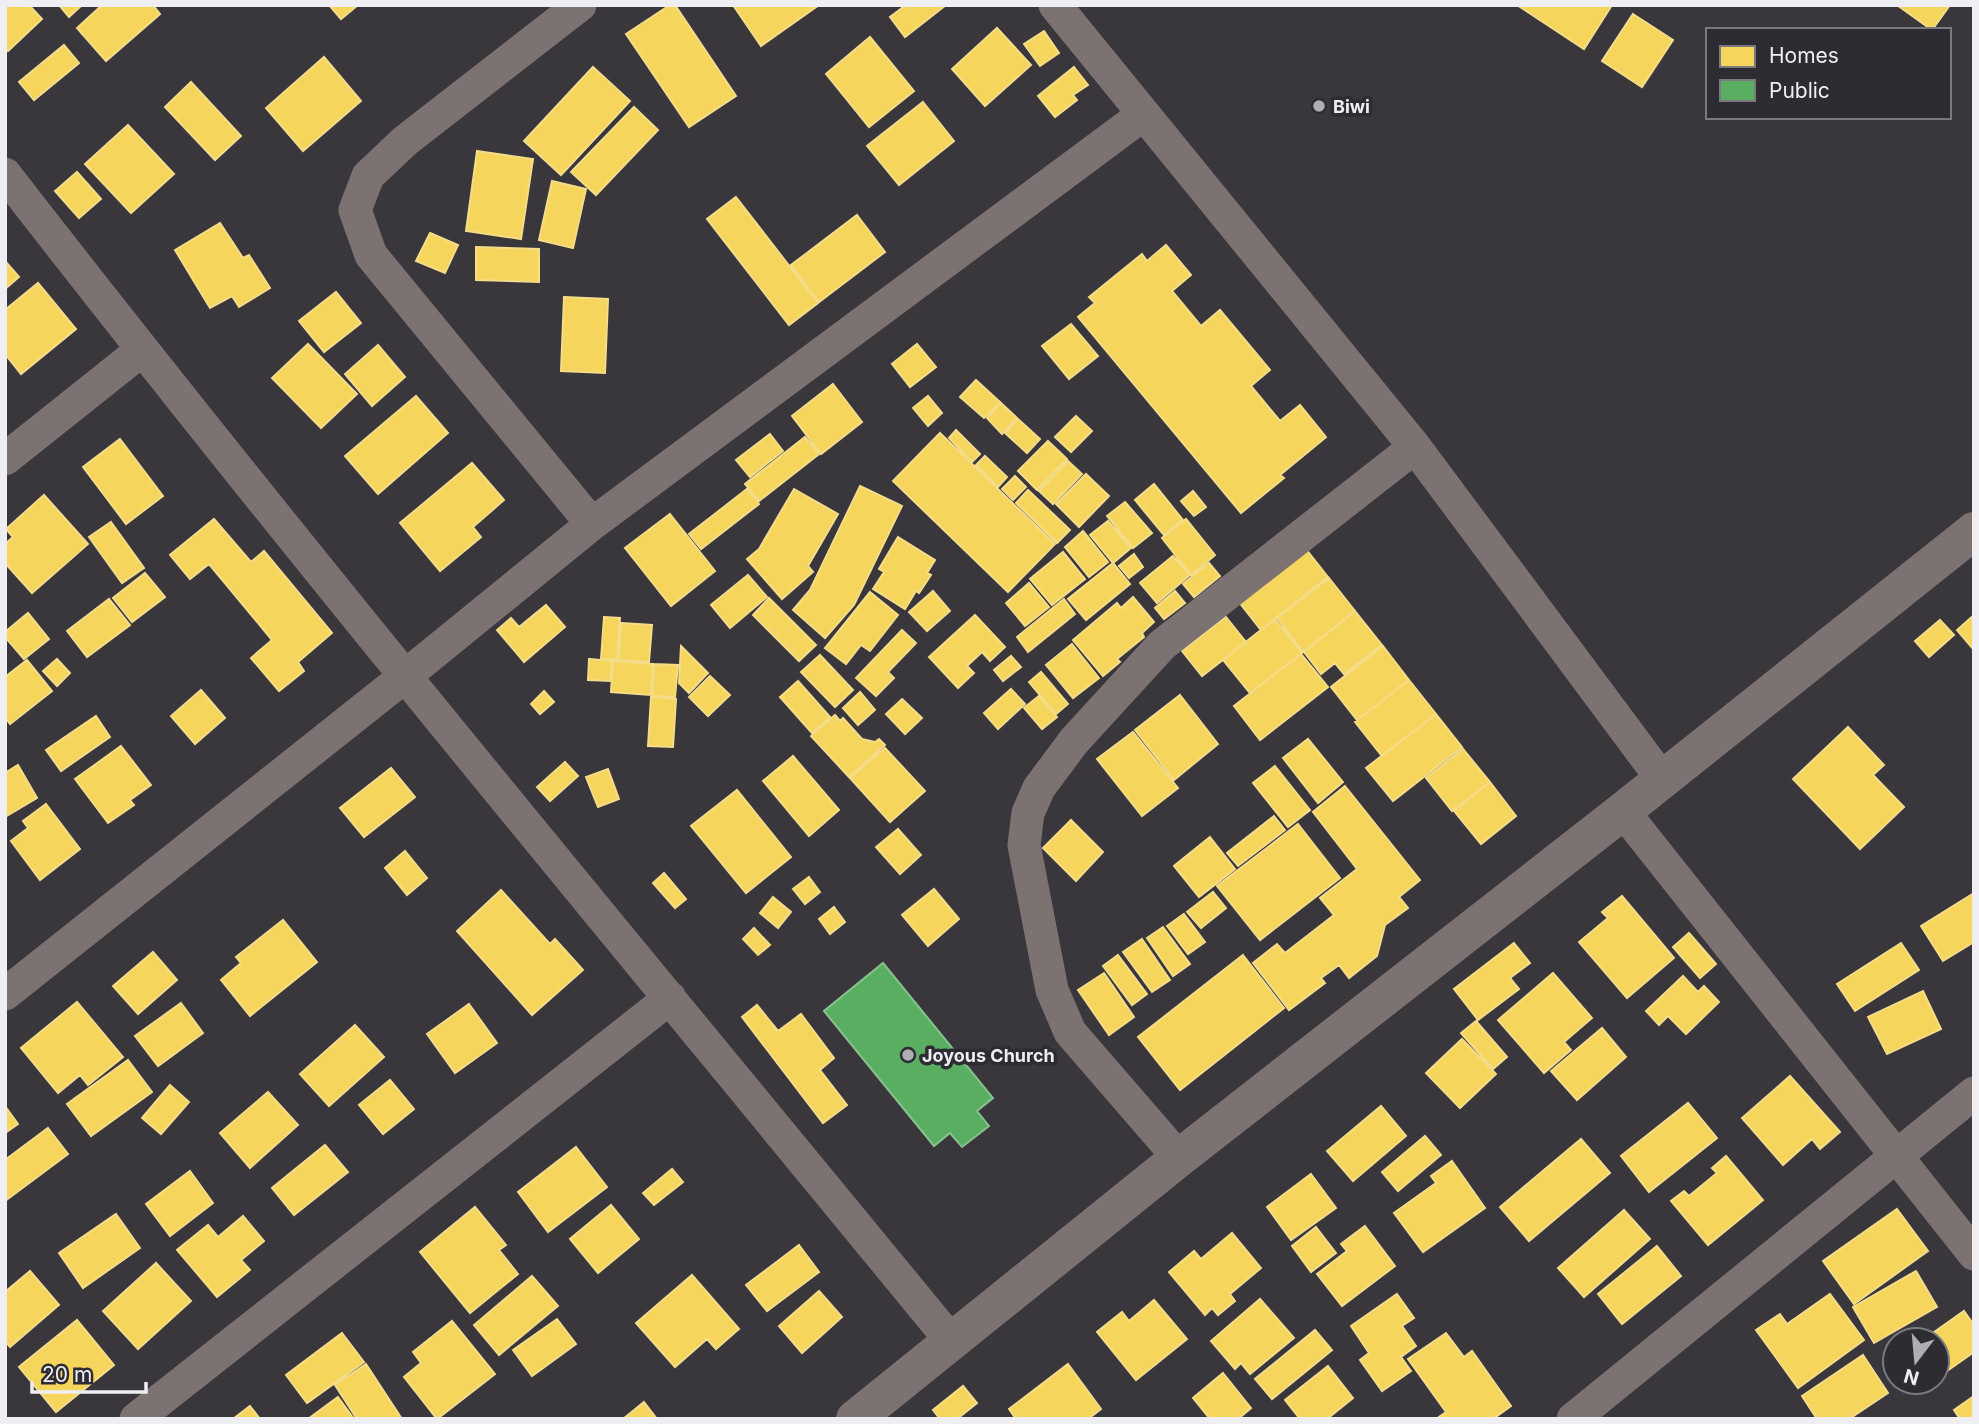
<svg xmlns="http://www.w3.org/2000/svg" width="1979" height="1424" font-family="Inter,sans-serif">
<rect width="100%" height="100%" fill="#39373c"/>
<path fill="#f6d55c" stroke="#f4dc89" stroke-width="2" d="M5,5H29L42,19L8,51L5,48Z
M59,5H82L69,17Z
M102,5H153L160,14L106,61L77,28Z
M329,5H358L341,19Z
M670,5H675L736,96L689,127L626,34Z
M733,5H819L761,46Z
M906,5H946L905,37L890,17Z
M1517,5H1612L1584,49Z
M1897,5H1950L1932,30Z
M1633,14L1673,40L1642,87L1602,61Z
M997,28L1031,65L985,106L952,69Z
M1044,31L1059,53L1040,66L1024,44Z
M870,37L914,91L869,127L826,74Z
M64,45L79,63L34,100L19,82Z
M324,57L361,101L303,151L266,108Z
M593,67L630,101L561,175L524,141Z
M1074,67L1088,85L1073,95L1077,100L1055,117L1038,96Z
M191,82L241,136L215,160L165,107Z
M923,102L954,141L899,185L867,146Z
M634,107L658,130L596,195L571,172Z
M128,125L174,174L131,213L85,164Z
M477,151L533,159L521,239L466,231Z
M77,172L101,199L79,218L55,191Z
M552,181L586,189L573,248L539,240Z
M736,197L818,303L789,325L707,219Z
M857,215L885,252L819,302L791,265Z
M220,223L243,258L249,255L270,288L239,307L232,296L210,308L175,250Z
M430,233L458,245L445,273L416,261Z
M1166,245L1191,275L1172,291L1201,326L1220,310L1270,370L1251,386L1280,421L1300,405L1326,437L1280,475L1284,478L1241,513L1078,317L1095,303L1089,297L1142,254L1147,261Z
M476,247L539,249V282L476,280Z
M5,261L19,277L5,289Z
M38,283L76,329L21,374L5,354V310Z
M336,292L361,323L324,352L299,321Z
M564,297L608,299L605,373L561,371Z
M1071,324L1098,356L1069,379L1042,346Z
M308,344L357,394L321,428L272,378Z
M917,344L936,367L910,387L892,364Z
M378,345L405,377L372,406L345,374Z
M976,380L1000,402L984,418L960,397Z
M833,384L862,422L821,454L792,416Z
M416,396L448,433L378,494L345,456Z
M928,396L942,413L928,426L913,408Z
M1001,403L1017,418L1002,434L987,418Z
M1076,416L1092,431L1071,452L1055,437Z
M1018,419L1040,439L1027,453L1005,433Z
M956,430L980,454L972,462L949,438Z
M940,433L1055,544L1008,592L893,481Z
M770,434L783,451L750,477L736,460Z
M805,437L819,454L759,501L745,484Z
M120,439L163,496L126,524L83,467Z
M1048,441L1067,459L1037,490L1018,471Z
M985,456L1007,477L998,487L976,465Z
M1068,461L1082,474L1053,504L1039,491Z
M472,463L504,500L473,527L481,537L440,571L400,523Z
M1086,474L1109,496L1079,527L1056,504Z
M1015,476L1026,487L1013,500L1002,489Z
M1154,484L1183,520L1164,535L1135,500Z
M860,486L902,506L854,605L825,638L793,610L810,590Z
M747,489L759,504L701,549L689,534Z
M794,489L838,514L808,566L813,572L782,599L747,559L759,549Z
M1028,490L1070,530L1057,543L1016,503Z
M1193,491L1206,507L1194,516L1181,501Z
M44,495L88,544L32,593L5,563V544L13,537L6,529Z
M1125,502L1152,533L1133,548L1107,516Z
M670,514L715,571L671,606L625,548Z
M214,519L251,562L264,551L332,633L298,662L304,671L279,691L251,658L272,640L209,564L190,579L170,555Z
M1186,519L1215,555L1191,575L1162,538Z
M1108,521L1131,548L1113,563L1090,535Z
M111,522L144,568L122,583L89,537Z
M1083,531L1108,562L1089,577L1065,547Z
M898,537L935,560L927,573L931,575L919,593L916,591L905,609L873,589L884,572L879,569Z
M1302,544L1328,577L1261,630L1235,597Z
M1063,552L1085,579L1052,605L1030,579Z
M1134,554L1143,567L1129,578L1119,566Z
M1173,556L1190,575L1157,603L1140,583Z
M1113,563L1130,584L1086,620L1068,599Z
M1209,563L1220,576L1194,597L1183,584Z
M145,573L165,597L132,622L113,598Z
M748,575L767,597L730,628L711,605Z
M1329,578L1355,611L1303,652L1277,618Z
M1029,583L1049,607L1025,626L1006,603Z
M933,591L950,611L927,631L909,612Z
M1175,591L1185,603L1164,619L1155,608Z
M870,592L898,615L870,651L861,645L846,664L825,648Z
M1133,597L1154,622L1142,633L1144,637L1117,659L1120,662L1103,676L1073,640L1117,603L1121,608Z
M769,598L816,645L799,661L753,615Z
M109,599L130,625L87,657L67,631Z
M1064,599L1075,614L1028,652L1017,637Z
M546,605L565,627L524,662L497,630L511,618L519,627Z
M1355,611L1382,645L1344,674L1335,663L1321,674L1304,652Z
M28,613L49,639L24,659L5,637V632Z
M975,615L1005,647L990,661L982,652L967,666L974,673L958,688L929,657Z
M1974,615V650L1957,630Z
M604,617L620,618L617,660L601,659Z
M1226,617L1246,642L1202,676L1182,651Z
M1275,619L1302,653L1250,693L1223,660Z
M1940,620L1954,635L1929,657L1915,641Z
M621,623L652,625L649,662L619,660Z
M902,630L916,643L888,672L894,678L876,696L856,678Z
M1072,644L1099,678L1073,698L1046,665Z
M681,646L708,673L689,693L679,683Z
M1383,646L1409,680L1357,720L1331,687Z
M1301,654L1328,687L1260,740L1234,706Z
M820,655L853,690L835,707L801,672Z
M1011,656L1021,667L1003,681L994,670Z
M57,659L70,673L57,686L43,671Z
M589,659L612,661L611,681L588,680Z
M27,660L52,691L10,724L5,717V677Z
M613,661L653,664L651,695L611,692Z
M654,664L678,665L675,697L652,696Z
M1041,672L1068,704L1056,714L1029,682Z
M710,676L730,695L708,716L689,697Z
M1409,680L1436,714L1382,756L1355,722Z
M798,681L830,717L812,733L780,697Z
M1011,689L1025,704L998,729L984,713Z
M201,690L225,718L195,744L171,716Z
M544,691L554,702L540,714L531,704Z
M860,692L875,710L858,725L843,708Z
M1180,695L1218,744L1174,780L1135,730Z
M1039,696L1057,717L1042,729L1024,708Z
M651,697L676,699L673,747L648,746Z
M902,699L922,718L905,734L886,714Z
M1436,714L1462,747L1393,801L1366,768Z
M835,715L840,721L843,718L862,739L875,742L879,739L885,745L849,777L811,736Z
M96,716L110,737L61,771L46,750Z
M1848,727L1884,765L1873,775L1904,807L1860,849L1793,779Z
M1133,732L1178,788L1142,816L1097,759Z
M1308,739L1343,782L1318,803L1283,758Z
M121,746L151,785L130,800L134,805L108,823L75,779Z
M885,748L925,791L890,822L850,778Z
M1463,749L1490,782L1452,811L1426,778Z
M793,756L839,810L809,836L763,781Z
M565,762L578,776L550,801L537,787Z
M18,765L37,798L5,817V773Z
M1275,766L1310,810L1288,827L1253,783Z
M391,768L415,797L364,837L340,808Z
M608,769L619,799L598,807L586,777Z
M1490,782L1516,816L1481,844L1454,811Z
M1345,786L1420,880L1399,897L1408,908L1385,925L1377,956L1349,978L1339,965L1321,978L1325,983L1289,1010L1253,963L1277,944L1285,953L1334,915L1320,898L1357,869L1313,812Z
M737,790L791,857L746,893L691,826Z
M46,804L80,849L40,880L11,841L28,828L23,821Z
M1274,816L1285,830L1238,866L1227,853Z
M1071,820L1103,852L1076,881L1043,848Z
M1298,824L1340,878L1260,940L1217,886Z
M898,829L921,855L900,874L876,847Z
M1210,837L1235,869L1199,897L1174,866Z
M405,851L427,878L407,895L385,868Z
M664,873L686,899L675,908L653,883Z
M809,877L820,892L805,904L793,889Z
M934,889L959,919L928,946L902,915Z
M501,890L550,944L555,939L583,970L532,1015L457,931Z
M1213,892L1226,908L1201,928L1187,912Z
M1974,893V942L1943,961L1921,926Z
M1622,896L1674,958L1627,998L1579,942L1608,918L1602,912Z
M773,897L791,912L778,928L760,913Z
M834,907L845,922L830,934L819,919Z
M1184,914L1205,942L1188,954L1167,926Z
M283,920L317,962L250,1016L221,980L241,963L236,957Z
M1163,927L1190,964L1173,976L1147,938Z
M754,928L770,945L758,955L743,939Z
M1689,933L1716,964L1700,978L1673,947Z
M1142,939L1170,980L1152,992L1123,952Z
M1514,943L1530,963L1510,978L1519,989L1478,1020L1454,989Z
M1901,943L1919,970L1855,1011L1837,984Z
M153,952L177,980L138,1014L113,986Z
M1118,955L1147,994L1132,1005L1103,966Z
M1243,955L1284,1008L1180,1090L1138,1037Z
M1104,973L1134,1017L1109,1035L1078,990Z
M1553,973L1592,1018L1564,1042L1571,1050L1544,1073L1498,1020Z
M1683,976L1698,992L1704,986L1719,1002L1686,1034L1668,1016L1659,1025L1646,1011Z
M1923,991L1941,1029L1887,1054L1868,1017Z
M77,1002L123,1057L88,1085L80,1075L58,1093L21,1048Z
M181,1003L203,1033L158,1066L135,1036Z
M469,1004L497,1043L455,1073L427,1034Z
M757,1005L778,1031L801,1014L834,1058L820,1070L847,1105L823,1123L742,1017Z
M1476,1021L1507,1057L1493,1069L1461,1033Z
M355,1025L384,1057L329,1106L300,1074Z
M1602,1028L1626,1057L1577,1100L1551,1071Z
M1462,1039L1496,1074L1460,1108L1426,1073Z
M128,1060L152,1092L91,1136L67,1104Z
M1790,1076L1840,1132L1820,1149L1812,1139L1783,1165L1742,1118Z
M390,1080L414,1109L383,1134L359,1105Z
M170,1085L189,1102L161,1134L142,1118Z
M268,1092L298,1125L250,1168L220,1133Z
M1688,1103L1717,1138L1649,1192L1621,1156Z
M5,1106L18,1124L5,1133Z
M1381,1106L1406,1136L1353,1181L1327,1151Z
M48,1128L68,1154L5,1201V1160Z
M1425,1136L1441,1155L1398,1191L1382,1172Z
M1581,1139L1610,1173L1529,1241L1500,1207Z
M325,1145L348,1172L294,1215L272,1188Z
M576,1147L607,1187L548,1232L518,1192Z
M1726,1156L1763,1200L1708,1245L1671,1201L1684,1191L1689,1196L1717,1173L1712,1168Z
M1452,1161L1485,1208L1423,1252L1394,1213L1436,1183L1431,1176Z
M672,1169L683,1182L654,1205L643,1193Z
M190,1171L213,1203L170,1236L146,1204Z
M1311,1174L1336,1208L1291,1240L1267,1207Z
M611,1205L639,1239L598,1273L570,1239Z
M475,1207L506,1245L499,1250L518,1274L470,1313L420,1252Z
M1897,1209L1928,1251L1854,1304L1823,1261Z
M1624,1210L1650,1239L1584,1297L1558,1268Z
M116,1214L140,1248L83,1288L59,1253Z
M243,1216L264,1241L241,1260L250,1270L217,1297L177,1250L208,1225L218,1237Z
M1365,1226L1395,1266L1342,1306L1317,1274L1347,1251L1341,1244Z
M1316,1227L1336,1253L1311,1272L1292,1246Z
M1232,1233L1261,1268L1230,1294L1235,1301L1218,1315L1212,1308L1205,1315L1169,1272L1194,1251L1201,1259Z
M799,1245L819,1272L767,1311L746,1285Z
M1657,1246L1681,1276L1622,1324L1598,1294Z
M156,1263L191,1301L138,1349L103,1311Z
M30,1271L59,1305L10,1347L5,1341V1292Z
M1916,1271L1937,1307L1874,1343L1853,1307Z
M692,1275L739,1329L716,1349L707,1339L675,1367L636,1323Z
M532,1276L558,1306L499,1355L474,1325Z
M819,1291L842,1317L802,1353L779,1326Z
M1397,1294L1414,1318L1402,1326L1416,1346L1401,1357L1411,1371L1382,1391L1360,1360L1369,1353L1351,1326Z
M1830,1294L1864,1340L1798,1388L1756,1330L1780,1314L1787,1324Z
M1260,1299L1294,1338L1250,1374L1241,1363L1235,1369L1211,1341Z
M1154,1300L1187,1339L1136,1380L1097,1332L1122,1312L1129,1321Z
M1964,1311L1974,1325V1352L1937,1378V1340H1923Z
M557,1319L576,1344L532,1376L513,1350Z
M77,1320L114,1365L56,1412L19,1367Z
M452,1321L495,1374L437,1419L404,1377L421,1363L413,1352Z
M1315,1330L1332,1350L1272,1399L1255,1379Z
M342,1333L364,1362L307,1403L286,1375Z
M1446,1333L1464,1357L1472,1351L1511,1406L1493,1419H1436L1446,1412L1408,1359Z
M1863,1355L1888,1393L1849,1419H1817L1802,1396Z
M366,1364L402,1419H357L335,1385Z
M1068,1364L1101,1409L1088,1419H1016L1009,1409Z
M1328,1366L1353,1398L1327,1419H1300L1285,1400Z
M1223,1373L1251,1408L1238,1419H1210L1193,1398Z
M963,1386L977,1403L957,1419H940L933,1410Z
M1974,1396V1419H1960L1954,1410Z
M338,1397L354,1419H308Z
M644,1402L657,1419H623Z
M250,1406L260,1419H233Z"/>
<path fill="#5aae61" stroke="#87c18d" stroke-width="2" d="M883,963L993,1098L977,1111L989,1126L962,1147L950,1133L934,1146L824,1011Z"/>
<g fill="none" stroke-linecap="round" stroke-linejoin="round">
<path stroke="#7d7272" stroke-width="33" d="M580,5L405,141L368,176L355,210L371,255L592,524
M1055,5L1415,447L1662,779
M5,174C312,570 634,954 952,1342
M5,459L142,350
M1623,811L1974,1254
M5,994L404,677L592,524L1144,114
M1179,1158L1070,1032L1052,990L1024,845L1028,813L1039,788L1074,741L1162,645L1415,447
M136,1419L670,998
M1573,1419L1974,1093"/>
<path stroke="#7d7272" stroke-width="38" d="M855,1419L1179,1158L1623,811L1974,531"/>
</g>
<g fill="#afaeb3" stroke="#2e2c33" stroke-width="2.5">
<circle cx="1319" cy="106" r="7"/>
<circle cx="908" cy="1055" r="7"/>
</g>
<g text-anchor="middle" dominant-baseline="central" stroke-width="7" stroke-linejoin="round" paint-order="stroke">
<g font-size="18" font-weight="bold" fill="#efeef3" stroke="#2e2c33" text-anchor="start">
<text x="1333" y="106">Biwi</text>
<text x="922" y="1055">Joyous Church</text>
</g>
</g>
<rect width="1979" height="1424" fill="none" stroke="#efeef3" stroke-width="14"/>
<rect x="1706" y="28" width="245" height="91" fill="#2e2c33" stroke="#7b7a80" stroke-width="2"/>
<rect x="1720" y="46" width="35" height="21" fill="#f6d55c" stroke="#7b7a80" stroke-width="2"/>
<text x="1769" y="63" font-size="21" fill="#efeef3">Homes</text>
<rect x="1720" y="80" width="35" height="21" fill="#5aae61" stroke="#7b7a80" stroke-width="2"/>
<text x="1769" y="98" font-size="21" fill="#efeef3">Public</text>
<g transform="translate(1916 1361) rotate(196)"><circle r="33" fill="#2e2c33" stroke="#7b7a80" stroke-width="2"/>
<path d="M0-5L12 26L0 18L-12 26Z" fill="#afaeb3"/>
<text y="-10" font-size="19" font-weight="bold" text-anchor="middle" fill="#efeef3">N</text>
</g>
<path d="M32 1382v10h114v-10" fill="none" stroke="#efeef3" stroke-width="3.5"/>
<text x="42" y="1382" font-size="21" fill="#efeef3" stroke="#2e2c33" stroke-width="5" paint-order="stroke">20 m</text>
</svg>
